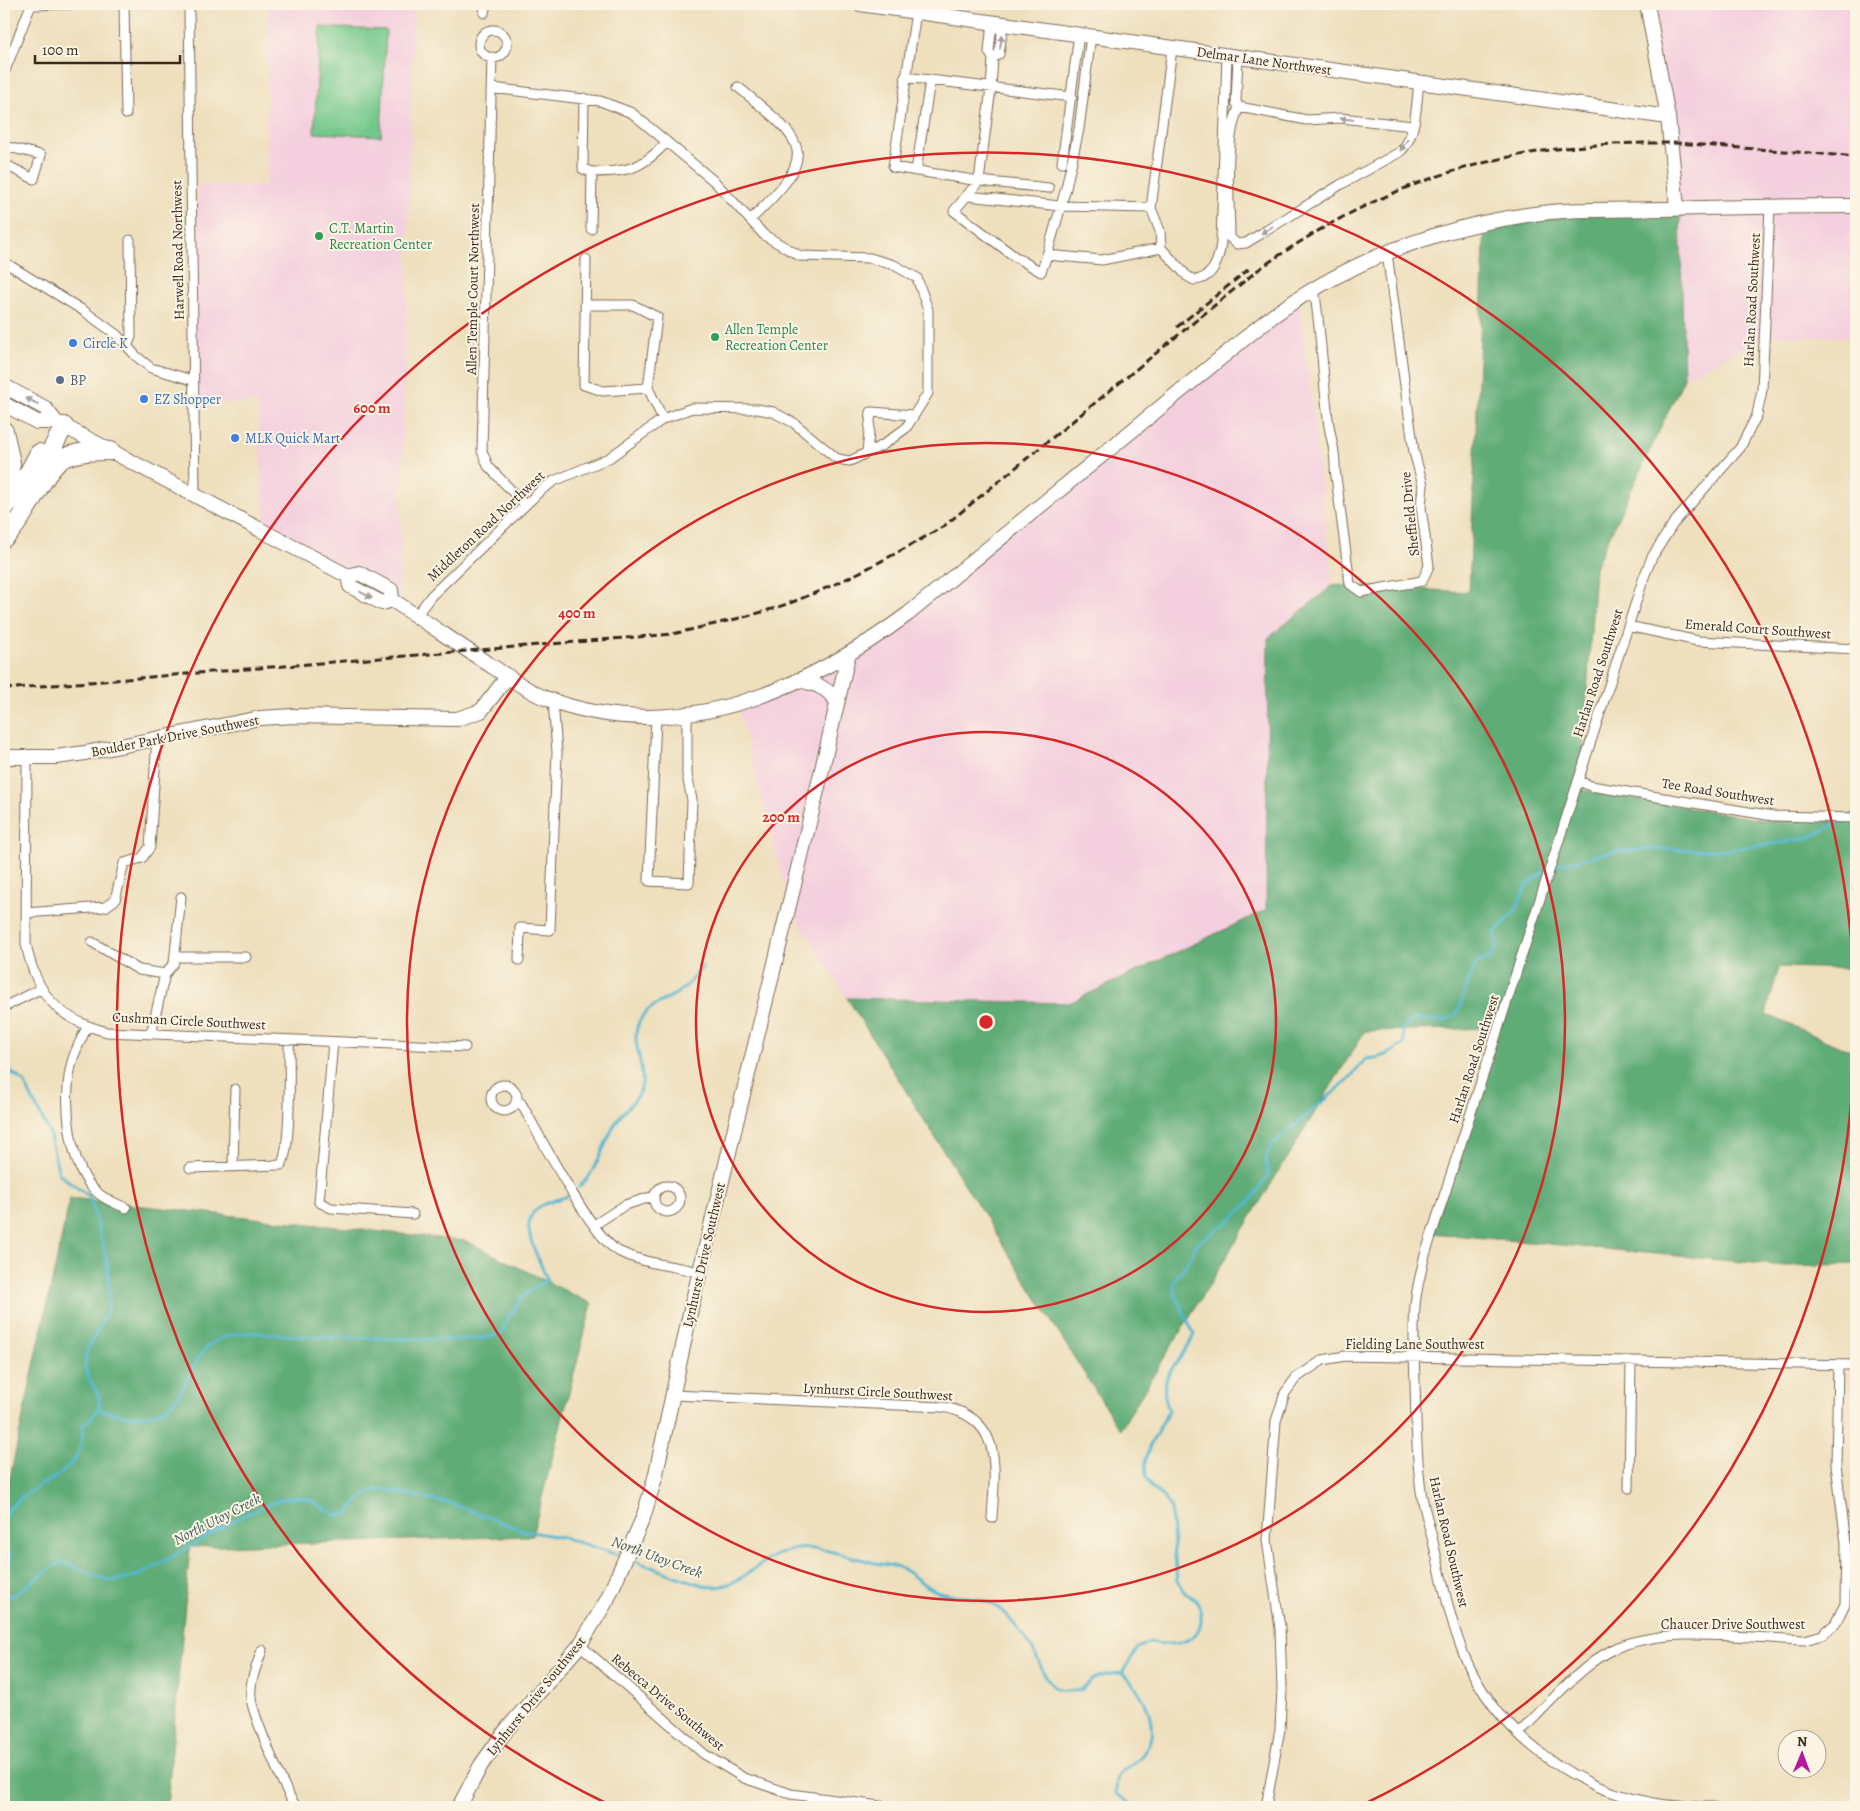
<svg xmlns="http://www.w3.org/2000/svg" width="1860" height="1811" font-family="Alegreya,serif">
<rect width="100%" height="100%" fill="#fcf5e5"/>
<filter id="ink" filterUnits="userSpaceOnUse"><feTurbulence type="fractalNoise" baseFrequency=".02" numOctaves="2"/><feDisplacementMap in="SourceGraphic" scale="10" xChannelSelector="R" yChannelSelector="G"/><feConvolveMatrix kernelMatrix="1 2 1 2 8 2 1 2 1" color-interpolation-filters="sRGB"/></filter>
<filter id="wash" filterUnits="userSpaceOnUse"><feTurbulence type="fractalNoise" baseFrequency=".0096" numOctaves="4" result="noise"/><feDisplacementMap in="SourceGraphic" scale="20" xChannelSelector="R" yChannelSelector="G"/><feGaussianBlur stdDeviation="1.12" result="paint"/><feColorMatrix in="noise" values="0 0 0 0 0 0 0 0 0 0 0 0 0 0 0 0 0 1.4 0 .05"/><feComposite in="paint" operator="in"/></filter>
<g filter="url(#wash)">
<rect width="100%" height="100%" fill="#eedfbd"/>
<path fill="#f4cfde" d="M268,4L414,5L399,608L266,535L257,403L193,402L198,186L266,185Z
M1648,4H1856V337L1767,336L1684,378L1681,215L1661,106Z
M1299,297L1333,585L1268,638L1266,910L1069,1003L847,998L791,909L739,712L822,670L893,628Z"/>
<path fill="#73c88b" stroke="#577954" d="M320,27L386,30L381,136L314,133Z"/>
<path fill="#5eac77" stroke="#4c6b4a" d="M1680,209L1684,378L1595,567L1581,790L1764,820L1856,821V969L1779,967L1766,1014L1840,1047L1856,1051V1264L1785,1266L1432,1233L1500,1028L1365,1031L1120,1430L847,998L1069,1003L1266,910L1268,638L1333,585L1469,592L1485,223Z
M70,1198L466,1241L592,1304L532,1536L190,1547L167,1807H4V1505Z"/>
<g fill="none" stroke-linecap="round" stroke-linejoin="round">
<path stroke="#52b7d1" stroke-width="3" d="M1850,815L1856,811
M4,1066L24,1082L49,1132L59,1174L90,1197C98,1231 116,1275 107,1310C103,1329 86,1341 85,1362C85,1389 119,1397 83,1425C86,1484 28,1477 4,1516
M579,1187C599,1169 603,1143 617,1121C625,1107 639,1101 642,1084C645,1062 627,1038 642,1017C651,1004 668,1000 680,991C690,984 696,975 703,966
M97,1409C110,1412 124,1417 138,1416C199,1413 177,1351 228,1336C249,1329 277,1335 299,1336C343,1339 388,1338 432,1339C457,1339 478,1342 502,1333L507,1320L523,1296L547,1280C540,1257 511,1219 545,1204C553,1200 562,1199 571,1194
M4,1545L11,1556L8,1570L4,1573
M630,1559C648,1565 701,1588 716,1587C740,1585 757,1563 779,1554C810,1540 844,1556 875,1563C885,1565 896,1565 904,1570C917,1577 924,1587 939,1592C964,1599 986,1594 1005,1614C1015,1625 1026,1637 1033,1650C1047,1675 1045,1696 1081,1690C1093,1676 1104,1674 1122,1673C1146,1693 1166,1735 1137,1760C1122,1773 1116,1770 1116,1793L1134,1807
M4,1595L13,1596L60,1562C98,1573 101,1589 142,1574L242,1516L282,1499L297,1497L311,1500L335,1515L349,1513L357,1501L369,1492L383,1489L453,1504L521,1530L564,1538L622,1556
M1122,1673L1138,1648L1150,1642C1183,1649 1212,1637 1197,1600L1185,1593L1177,1581L1171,1509L1164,1497L1152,1489L1146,1476L1145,1462L1149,1448L1169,1410C1153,1371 1183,1366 1194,1334L1175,1295L1174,1281L1191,1257L1196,1244L1232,1219L1252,1199L1268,1175L1266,1160L1270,1147L1347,1081L1366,1059C1382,1058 1391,1054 1404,1043L1403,1029L1414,1019L1443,1021L1456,1015C1465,997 1467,978 1477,962L1490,958L1498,946L1495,932L1515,911L1527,885L1550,867L1606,853L1650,849L1723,850L1780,843L1808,838L1843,820"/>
</g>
</g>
<g filter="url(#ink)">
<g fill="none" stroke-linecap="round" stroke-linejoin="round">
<defs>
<path id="street" d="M124,4L126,114
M189,4L195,495
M916,12L893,167L979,181L1049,188
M484,13L486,4
M479 44a14 14 0 1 1 28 0a14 14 0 1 1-28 0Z
M1091,36L1079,129L1066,188L1047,255L1102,260L1161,248L1187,276L1194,280C1213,279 1219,259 1221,243L1227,55
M492,57L482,451L488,466L525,505
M1238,57L1236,102L1239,107L1307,120L1341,118L1413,126
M993,58L999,54L1002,33L998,23L991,32L989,52L993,58L991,88L979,181L954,211L1014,256L1041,272L1047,255
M4,73L31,5L72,4
M905,77L1072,97
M738,87C807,144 822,152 750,220
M584,98L583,169L592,172L591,229
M1239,107C1223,143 1230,199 1230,238L1237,244L1246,243L1340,185L1400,152C1417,136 1416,105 1419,82
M4,146L41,155L34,179L4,164
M1062,163L1079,34
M916,171L930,81
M592,172C629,172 641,169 667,142
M968,196L1060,206L1151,208
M1161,248L1160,231L1151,208L1172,49
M586,259L584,385L603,391L648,388
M4,262L84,311L117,335L136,356L151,368L192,380
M1314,288C1321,332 1323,376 1328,419C1330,437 1336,451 1335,469L1350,584L1361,592L1422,581L1429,566L1421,507L1423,485L1414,452L1387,253
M585,305H633L657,317L648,388
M127,346L131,337L130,240
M648,388L663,419
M867,453L871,412L914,415
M416,616L431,596L540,491L554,481L609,458L663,419L692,408L758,409L773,412L794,423L836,458L843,460L850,461L883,445L906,428L928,393V310L917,278L894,265L870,258L800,256L764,235L715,182L632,113L600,101L492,88
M1628,626L1698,641L1856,649
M656,717L649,881L689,883L692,800L687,775V715
M27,757L26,944C36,994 57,1019 107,1032L465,1047
M1578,781L1591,786L1773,816L1856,818
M26,913L105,907L115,900L124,863L142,858L150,847L157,738
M92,942L139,970L165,974L174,963L181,897
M175,957H246
M519,960L520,928L550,930L557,752L553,701
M4,1007L40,989
M87,1027C82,1038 75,1050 72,1062C62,1097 68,1170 99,1194C106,1200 117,1204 126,1208
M151,1034L165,974
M333,1042L319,1202L331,1208L413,1214
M491 1098a13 13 0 1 1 26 0a13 13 0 1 1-26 0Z
M516,1101L521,1103C538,1133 592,1237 618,1251C642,1263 673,1266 699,1272
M233,1167L235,1089
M190,1168L281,1165C292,1149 289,1064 289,1040
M654 1199a13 13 0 1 1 26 0a13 13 0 1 1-26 0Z
M594,1225L625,1205L654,1196
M673,1395L943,1407C1004,1418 995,1469 992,1518
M1629,1488L1631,1361
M580,1645L704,1754L744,1778L791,1794L887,1807
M262,1650C257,1666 249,1681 251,1698C252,1712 287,1798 297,1807
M1518,1734C1545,1708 1580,1666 1612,1650C1662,1625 1749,1638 1805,1640L1822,1635L1835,1624L1845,1604L1846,1543L1836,1465L1838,1364
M1266,1807L1280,1729L1282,1689L1280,1628L1267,1540L1276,1421L1285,1393L1296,1378L1323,1360L1345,1356L1856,1365
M1626,1807L1627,1797
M1713,1807C1693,1807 1673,1807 1653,1803C1571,1788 1497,1733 1464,1655C1450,1621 1443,1583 1434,1546C1430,1528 1424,1510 1421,1491C1416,1455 1416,1418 1415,1382C1414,1357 1413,1331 1415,1306C1416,1290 1421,1274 1424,1258L1644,577L1652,557L1673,524L1740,448L1757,415L1762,390L1770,206"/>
<path id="secondary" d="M860,4L1668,117
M1647,4L1668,117L1677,208
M4,386L45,408L56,422L348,576L359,573L391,590L392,600C426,622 459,645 493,667C509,677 527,691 545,698C676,748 803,692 908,614L1266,321C1344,263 1431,229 1527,215C1571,208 1618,210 1663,209C1727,207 1792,206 1856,206
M4,404L37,422H56
M348,576L350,586L382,603L392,600
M798,680C816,684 827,687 837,702
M4,757H56L85,753L260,718L294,716L457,719L481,711L508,676
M459,1807L481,1765L507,1729L580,1645L607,1600L643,1518L655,1478L692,1304L820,778L848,656"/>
<path id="highway" d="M4,431L11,463L5,504
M40,472L64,426
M4,508L17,494L39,453
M4,538C27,519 44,466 66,457C80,451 96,451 111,451"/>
</defs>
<use href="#street" stroke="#7a6956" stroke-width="11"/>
<use href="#secondary" stroke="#7a6956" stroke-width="16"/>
<use href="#highway" stroke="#7a6956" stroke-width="20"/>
<use href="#street" stroke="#fff" stroke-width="9"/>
<use href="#secondary" stroke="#fff" stroke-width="14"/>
<use href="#highway" stroke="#fff" stroke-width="18"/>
<path stroke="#3b2a1e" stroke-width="3" stroke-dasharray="8 4" stroke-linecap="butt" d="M1177,327L1249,269
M4,689L673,634C713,624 756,616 795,601C847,581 896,554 944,526L1258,270C1385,179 1512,141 1668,143C1688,143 1708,146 1728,147C1771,150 1814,153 1856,157"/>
</g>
<defs><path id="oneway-solid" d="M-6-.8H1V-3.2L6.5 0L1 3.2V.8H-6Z" transform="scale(1.25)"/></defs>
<g fill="#a79f9a">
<use href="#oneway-solid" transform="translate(1001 42) rotate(-82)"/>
<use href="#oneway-solid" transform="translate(1347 119) rotate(-175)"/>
<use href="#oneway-solid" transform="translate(1404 145) rotate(123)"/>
<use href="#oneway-solid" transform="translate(1267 230) rotate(148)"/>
<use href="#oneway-solid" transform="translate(32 401) rotate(-152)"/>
<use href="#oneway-solid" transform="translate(366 595) rotate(28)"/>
</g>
</g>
<g fill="none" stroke="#d62828" stroke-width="2.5">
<circle cx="986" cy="1022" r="290"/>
<circle cx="986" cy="1022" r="579"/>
<path d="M612 1806A869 869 0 1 1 1360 1806"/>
</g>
<g fill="#2e9e5b" stroke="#fcf5e5" stroke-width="2">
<circle cx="319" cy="236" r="5"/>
<circle cx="715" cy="337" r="5"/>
</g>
<g fill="#3f7fe0" stroke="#fcf5e5" stroke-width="2">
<circle cx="73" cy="343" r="5"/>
<circle cx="144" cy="399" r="5"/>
<circle cx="235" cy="438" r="5"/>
</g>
<circle fill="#5c6f8a" stroke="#fcf5e5" stroke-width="2" cx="60" cy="380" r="5"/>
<g text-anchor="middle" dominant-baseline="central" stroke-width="4" stroke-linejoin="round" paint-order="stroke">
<g font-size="14" fill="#3b2a1e" stroke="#fcf5e5">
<text transform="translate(1264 61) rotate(8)">Delmar Lane Northwest</text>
<text transform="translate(178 250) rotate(-91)">Harwell Road Northwest</text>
<text transform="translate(473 289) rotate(-89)">Allen Temple Court Northwest</text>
<text transform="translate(1752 300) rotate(-87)">Harlan Road Southwest</text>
<text transform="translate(1410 514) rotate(-96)">Sheffield Drive</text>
<text transform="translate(486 526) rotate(-43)">Middleton Road Northwest</text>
<text transform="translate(1758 629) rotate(4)">Emerald Court Southwest</text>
<text transform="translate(1598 673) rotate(-72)">Harlan Road Southwest</text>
<text transform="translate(175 736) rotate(-11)">Boulder Park Drive Southwest</text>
<text transform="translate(1718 792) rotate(9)">Tee Road Southwest</text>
<text transform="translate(189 1021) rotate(3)">Cushman Circle Southwest</text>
<text transform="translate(1474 1059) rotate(-72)">Harlan Road Southwest</text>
<text transform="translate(704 1255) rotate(-77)">Lynhurst Drive Southwest</text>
<text x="1415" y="1344">Fielding Lane Southwest</text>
<text transform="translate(878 1392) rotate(3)">Lynhurst Circle Southwest</text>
<text transform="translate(1449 1542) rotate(77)">Harlan Road Southwest</text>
<text x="1733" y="1624">Chaucer Drive Southwest</text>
<text transform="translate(536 1696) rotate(-51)">Lynhurst Drive Southwest</text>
<text transform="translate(668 1702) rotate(40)">Rebecca Drive Southwest</text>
</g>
<g font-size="14" fill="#27864d" stroke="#fcf5e5" text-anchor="start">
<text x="329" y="228">C.T. Martin<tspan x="329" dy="16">Recreation Center</tspan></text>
<text x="725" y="329">Allen Temple<tspan x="725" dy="16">Recreation Center</tspan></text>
</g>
<g font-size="14" fill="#366cbe" stroke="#fcf5e5" text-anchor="start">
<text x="83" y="343">Circle K</text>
<text x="154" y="399">EZ Shopper</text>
<text x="245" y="438">MLK Quick Mart</text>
</g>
<g font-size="14" fill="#4e5e75" stroke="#fcf5e5" text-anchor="start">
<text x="70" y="380">BP</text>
</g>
<g font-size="15" font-style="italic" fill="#435b5d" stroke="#fcf5e5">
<text transform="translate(217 1519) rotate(-27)">North Utoy Creek</text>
<text transform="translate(657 1557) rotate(20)">North Utoy Creek</text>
</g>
</g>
<circle cx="986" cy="1022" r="8" fill="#d62828" stroke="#fcf5e5" stroke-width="2.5"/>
<g font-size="15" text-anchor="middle" font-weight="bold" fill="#d62828" stroke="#fcf5e5" stroke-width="4" stroke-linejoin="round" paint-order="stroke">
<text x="372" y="413">600 m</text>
<text x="577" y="618">400 m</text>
<text x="781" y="822">200 m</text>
</g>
<rect width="1860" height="1811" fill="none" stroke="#fcf5e5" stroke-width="20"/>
<g transform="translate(1802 1754) rotate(1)"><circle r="24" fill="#fcf5e5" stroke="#afa495"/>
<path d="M0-4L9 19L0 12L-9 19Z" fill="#b5179e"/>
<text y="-8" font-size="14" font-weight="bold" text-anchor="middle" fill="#3b2a1e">N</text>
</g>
<path d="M35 55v8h145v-8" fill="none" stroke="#3b2a1e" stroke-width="2.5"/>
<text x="42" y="55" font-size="15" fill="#3b2a1e" stroke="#fcf5e5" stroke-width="4" paint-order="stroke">100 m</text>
</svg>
